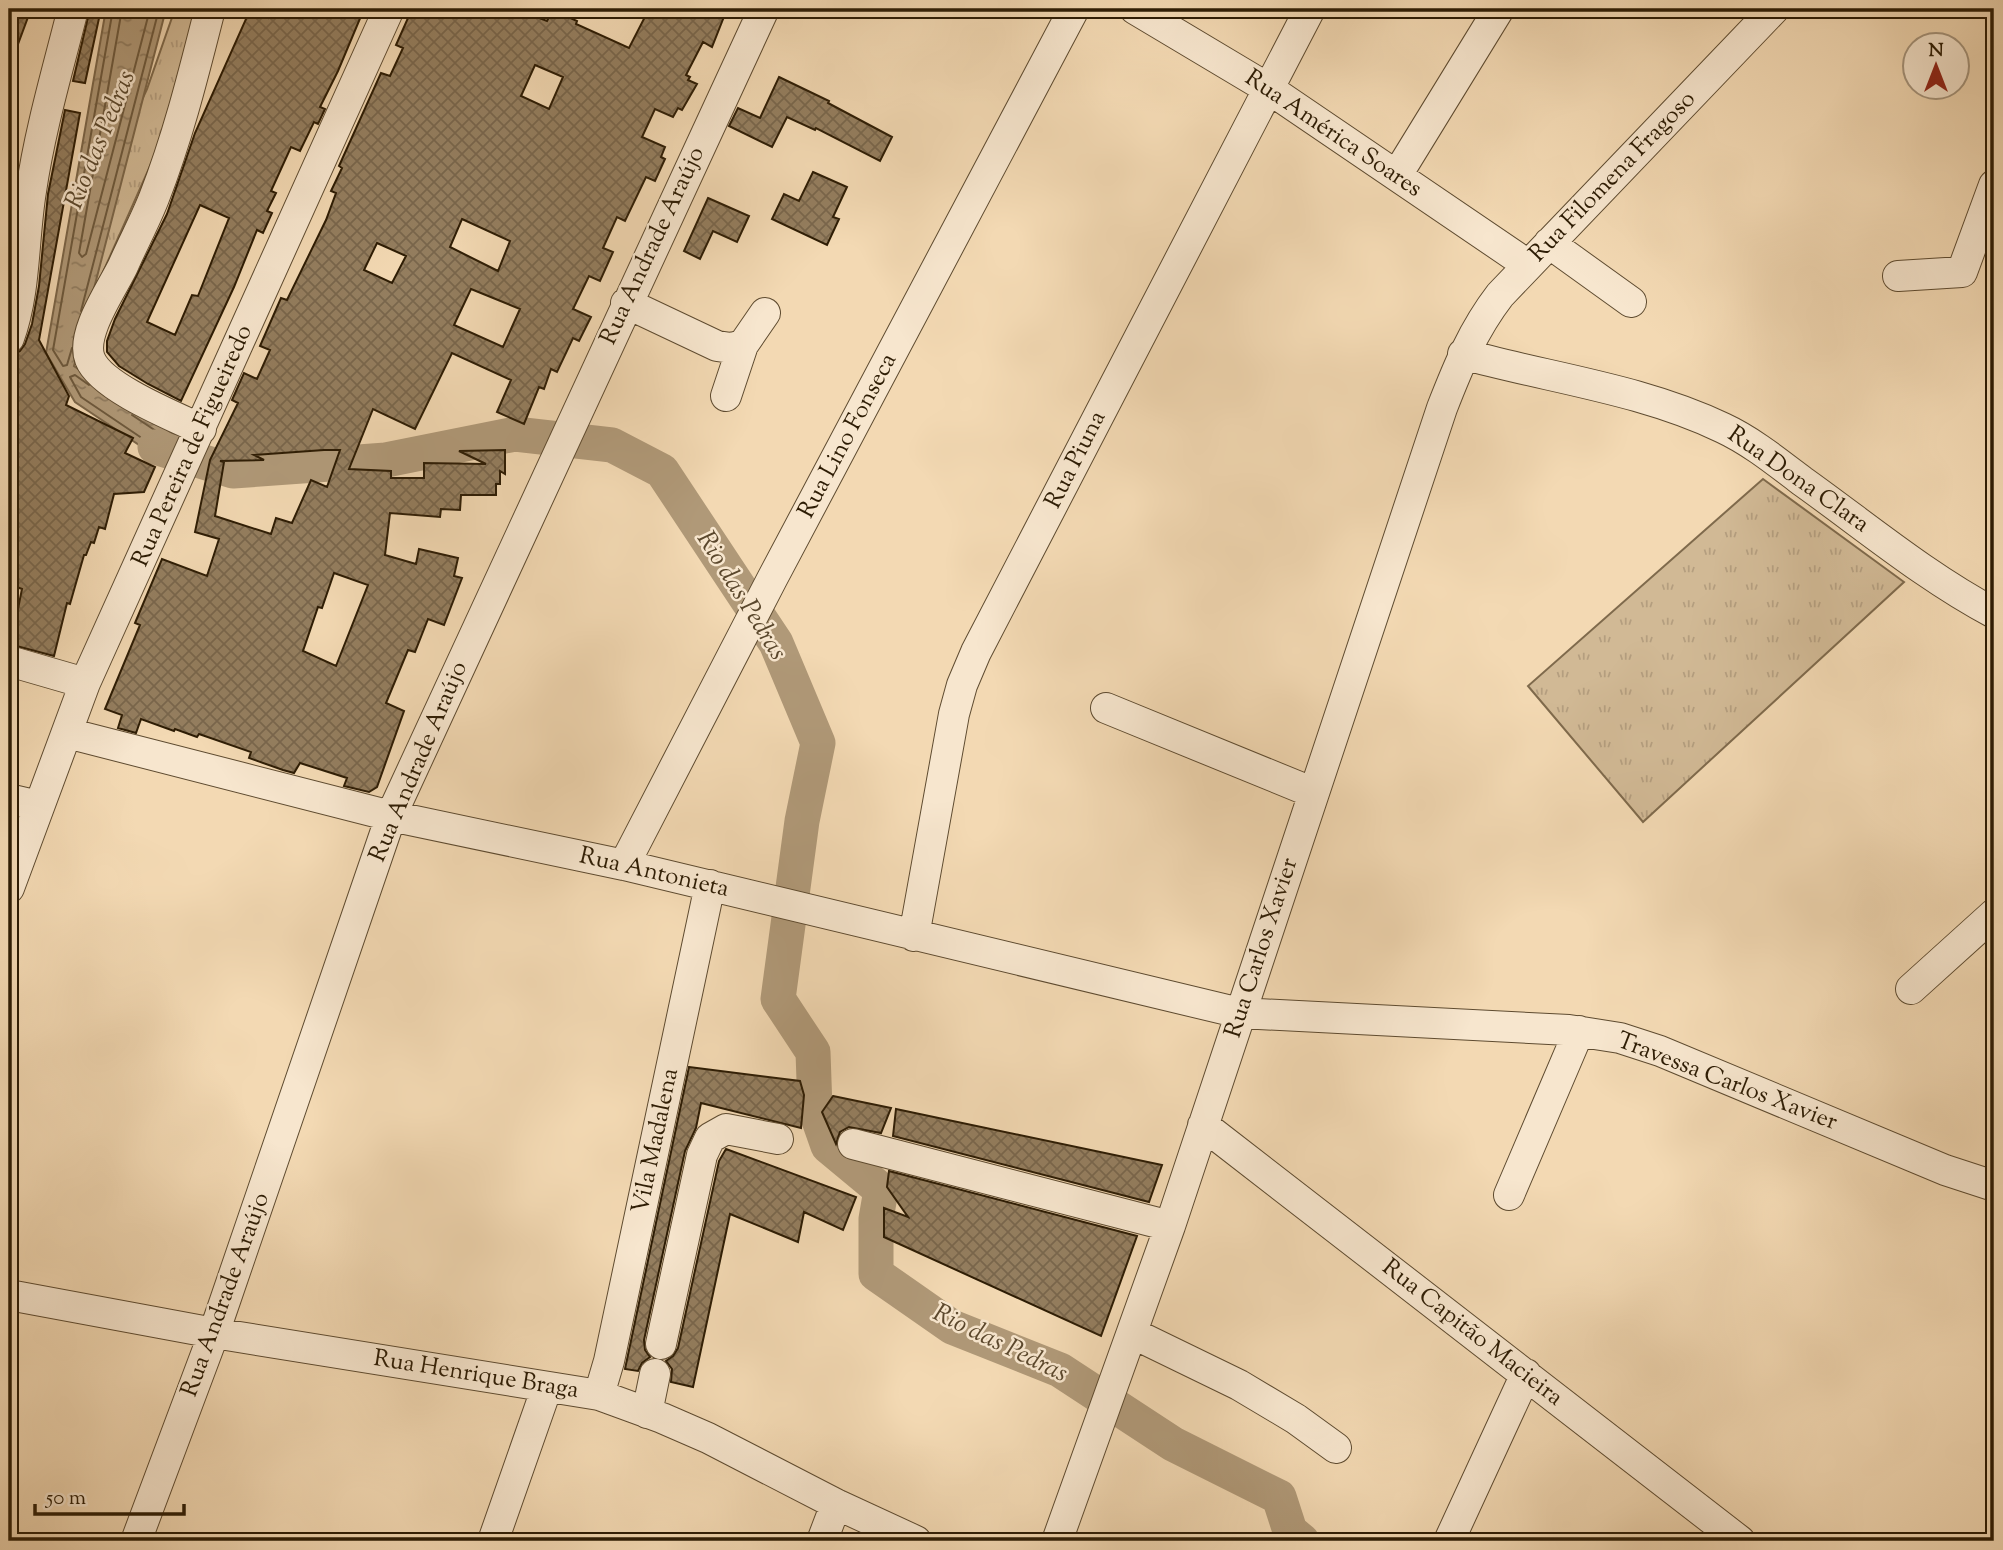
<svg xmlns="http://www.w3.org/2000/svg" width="2003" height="1550" font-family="'Sorts Mill Goudy',serif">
<defs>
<pattern id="grass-tufts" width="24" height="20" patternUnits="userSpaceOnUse" patternTransform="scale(1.75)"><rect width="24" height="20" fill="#d1b995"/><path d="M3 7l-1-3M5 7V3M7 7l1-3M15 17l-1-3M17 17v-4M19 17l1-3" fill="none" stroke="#b49e7f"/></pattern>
<pattern id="water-ripples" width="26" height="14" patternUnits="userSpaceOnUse" patternTransform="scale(1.75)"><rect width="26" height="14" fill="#b09978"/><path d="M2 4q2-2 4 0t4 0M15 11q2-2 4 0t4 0" fill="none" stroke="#907c60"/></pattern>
<pattern id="building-cross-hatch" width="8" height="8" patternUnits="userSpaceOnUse" patternTransform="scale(1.75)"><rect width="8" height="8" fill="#947e5f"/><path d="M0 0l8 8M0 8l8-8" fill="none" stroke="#79664c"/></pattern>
</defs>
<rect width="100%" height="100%" fill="#f3d9b3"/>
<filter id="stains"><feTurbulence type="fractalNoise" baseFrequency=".00286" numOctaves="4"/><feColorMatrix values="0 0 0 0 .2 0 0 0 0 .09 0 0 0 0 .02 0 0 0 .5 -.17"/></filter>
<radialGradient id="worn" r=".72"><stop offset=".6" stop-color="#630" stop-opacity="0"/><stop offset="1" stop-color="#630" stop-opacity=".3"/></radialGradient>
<path fill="url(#grass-tufts)" stroke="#7f6a4c" stroke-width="2" d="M175,9H198L163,137L103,272L82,343L181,434L174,448L133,432L62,356L91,209L147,89Z
M1763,479L1904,582L1643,822L1528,686Z"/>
<path fill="url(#water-ripples)" stroke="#7c674a" stroke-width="2" d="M106,9H166L74,366L179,438L166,463L75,402L46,353Z"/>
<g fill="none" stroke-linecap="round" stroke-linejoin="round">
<path stroke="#6e5a3e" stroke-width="2" d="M122,9L79,253L82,257L86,254L150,9
M81,311L159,9
M72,348L67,365L63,366L53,350L113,9
M89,385L75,375L70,377L81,397L161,451L165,450L169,443L168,439L132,415"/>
<path stroke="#b09978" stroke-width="35" d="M155,447L233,471L386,460L515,434L612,445L662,471L776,643L818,743L802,821L778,999L813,1052L815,1109L828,1146L881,1190L876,1219V1274L952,1327L1060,1370L1173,1444L1279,1497L1290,1531L1302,1541"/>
</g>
<path fill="url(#building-cross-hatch)" stroke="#2d1c04" stroke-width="2" fill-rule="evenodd" d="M9,9H31L11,63H9Z
M90,9H101L85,83L73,81Z
M272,9H364L338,71L320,107L325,109L318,124L314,122L300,151L291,147L271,191L276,193L267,211L272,213L263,233L257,230L234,287L181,401L148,384L119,366L107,352V341L115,319L167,214L195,133L250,10L268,18ZM200,205L229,218L198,296L192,295L175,335L147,322Z
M412,9H516L547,21L553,10L577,21L576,24L629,48L649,9H727L712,47L703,42L686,75L690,77L688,80L697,84L682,110L678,108L673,117L655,109L642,137L665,147L661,157L665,159L655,181L646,177L625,221L617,217L603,248L613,252L600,281L589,276L573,309L591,317L579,341L573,338L557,372L551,369L544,389L539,387L524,424L497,412L511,380L452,353L415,429L373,409L349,469L391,471V478H424V463L486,464L459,451L505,450V474L500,471V484H496V495H461L460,510L441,509L440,517L390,513L385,555L416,564L419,549L458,558L454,576L462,578L444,625L428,619L415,652L408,650L386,703L404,711L377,787L369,792L344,786L347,778L300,763L294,773L283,770L249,758L251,752L199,734L197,737L175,729L174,731L141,719L136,733L118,728L122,715L105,709L140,625L135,623L162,559L207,576L219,539L195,532L210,460L238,403L232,400L244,373L257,379L270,350L260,346L281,298L287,300L326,220L336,193L331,191L342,168L339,166L381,73L390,76L403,48L396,45ZM535,65L563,77L549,109L521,96ZM462,219L510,241L498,271L450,247ZM377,243L406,256L392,283L364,270ZM471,289L520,309L503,347L454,325ZM324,450H340L327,487L311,480L292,523L276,518L271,534L215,516L224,462L220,461L264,460L254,455ZM334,573L368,585L336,666L303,651L318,607L322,608Z
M779,77L829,101L828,103L892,137L880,161L816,128L815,130L787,117L772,147L729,126L738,108L760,118Z
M65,110L80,113L39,340L69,396L66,405L133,438L125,453L155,467L144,492L114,494L105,529L99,527L94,543L91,542L86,555H84L70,604L67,603L54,656L9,644V617L16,619L22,589L9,584V365L12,355L20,351L25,344L32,324L39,286L48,194Z
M813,172L847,187L833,217L839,219L827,245L772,219L784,194L799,201Z
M708,198L749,216L737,242L713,231L700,259L684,251Z
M689,1067L800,1081L804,1095L801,1128L701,1103L696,1128L685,1151L644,1340L645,1350L650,1357L642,1363L638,1371L625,1369Z
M833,1096L891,1108L881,1133L849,1127L840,1132L836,1144L822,1112Z
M896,1109L1162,1165L1149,1202L893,1136Z
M726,1149L856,1197L843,1230L804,1212L798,1242L730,1214L693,1387L671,1382L672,1369L666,1361L673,1356L678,1348L719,1161Z
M889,1171L1137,1236L1101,1336L884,1237V1208L908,1217L887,1187Z"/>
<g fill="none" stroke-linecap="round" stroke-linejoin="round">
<defs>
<path id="minor" d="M1135,9L1269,89L1528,265
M1397,175L1499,9
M1549,243L1631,302
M1898,276L1962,272L1994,185
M626,303L717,346L731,348L743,345L765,313
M9,338C26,291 23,239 31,191C40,129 58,69 73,9
M1463,354C1549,378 1642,389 1723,428C1751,441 1777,462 1802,481C1865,526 1926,577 1994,613
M726,396L743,345
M201,429C173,416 101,387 90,359C80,334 112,289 123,266C133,243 145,221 154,198C178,137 194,72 210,9
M9,661L85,683
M1106,708L1314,793
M67,733L391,816L624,865L1240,1013L1569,1030L1620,1038L1660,1051L1945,1170L1994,1186
M9,799L39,806
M624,865L772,579L1074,9
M9,888L85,683L389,9
M914,936L954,714L962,685L976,652L1310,9
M1911,989L1994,914
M1203,1125L1740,1541
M853,1144L1170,1226
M1509,1195L1579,1031
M9,1295L214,1333L599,1395L662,1418L708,1438L836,1504L916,1541
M1132,1333L1239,1385L1296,1419L1336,1448
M661,1344L702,1155L710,1138L726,1129L778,1139
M599,1395L609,1361L710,885
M647,1413L655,1374
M136,1541L214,1333L391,816L764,9
M493,1541L547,1387
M822,1541L836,1504
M1057,1541L1170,1226L1442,408C1458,367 1473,330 1500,295L1774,9
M1449,1541L1526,1374"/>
</defs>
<use href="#minor" stroke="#5e4b30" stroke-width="32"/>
<use href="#minor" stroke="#f7e6ce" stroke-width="30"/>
</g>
<g text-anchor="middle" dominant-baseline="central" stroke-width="5" stroke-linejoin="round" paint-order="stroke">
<g font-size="24" fill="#2d1c04" stroke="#f7e6ce">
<text transform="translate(1333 134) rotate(34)">Rua América Soares</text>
<text transform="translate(1613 177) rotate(-46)">Rua Filomena Fragoso</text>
<text transform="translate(653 246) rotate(-65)">Rua Andrade Araújo</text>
<text transform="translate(848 436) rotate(-62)">Rua Lino Fonseca</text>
<text transform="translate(193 446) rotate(-66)">Rua Pereira de Figueiredo</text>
<text transform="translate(1076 460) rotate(-63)">Rua Piuna</text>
<text transform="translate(1798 480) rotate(35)">Rua Dona Clara</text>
<text transform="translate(419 762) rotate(-67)">Rua Andrade Araújo</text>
<text transform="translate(654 873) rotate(13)">Rua Antonieta</text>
<text transform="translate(1262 948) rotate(-72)">Rua Carlos Xavier</text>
<text transform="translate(1727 1082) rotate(21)">Travessa Carlos Xavier</text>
<text transform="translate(656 1141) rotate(-78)">Vila Madalena</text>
<text transform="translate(226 1295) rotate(-70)">Rua Andrade Araújo</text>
<text transform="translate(1472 1333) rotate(38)">Rua Capitão Macieira</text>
<text transform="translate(476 1375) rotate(9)">Rua Henrique Braga</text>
</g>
<g font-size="26" font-style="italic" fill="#5b482d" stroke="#f7e6ce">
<text transform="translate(101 140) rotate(-68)">Rio das Pedras</text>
<text transform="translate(741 596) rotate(58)">Rio das Pedras</text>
<text transform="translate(1000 1344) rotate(26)">Rio das Pedras</text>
</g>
</g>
<rect width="2003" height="1550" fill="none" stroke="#f3d9b3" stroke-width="35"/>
<rect x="10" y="10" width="1982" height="1529" fill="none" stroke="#2d1c04" stroke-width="3.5"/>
<rect x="18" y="18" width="1968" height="1515" fill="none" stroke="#2d1c04" stroke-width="2"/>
<g transform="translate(1936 66)"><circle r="33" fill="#f7e6ce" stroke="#a6957d" stroke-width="2"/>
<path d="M0-5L12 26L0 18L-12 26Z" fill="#8f2418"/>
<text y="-10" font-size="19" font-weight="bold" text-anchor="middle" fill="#2d1c04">N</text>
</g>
<path d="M35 1504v10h149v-10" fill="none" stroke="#2d1c04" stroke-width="3.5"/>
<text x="46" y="1504" font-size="21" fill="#2d1c04" stroke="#f7e6ce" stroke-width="5" paint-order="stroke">50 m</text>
<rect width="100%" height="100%" filter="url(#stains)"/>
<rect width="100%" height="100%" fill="url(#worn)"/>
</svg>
